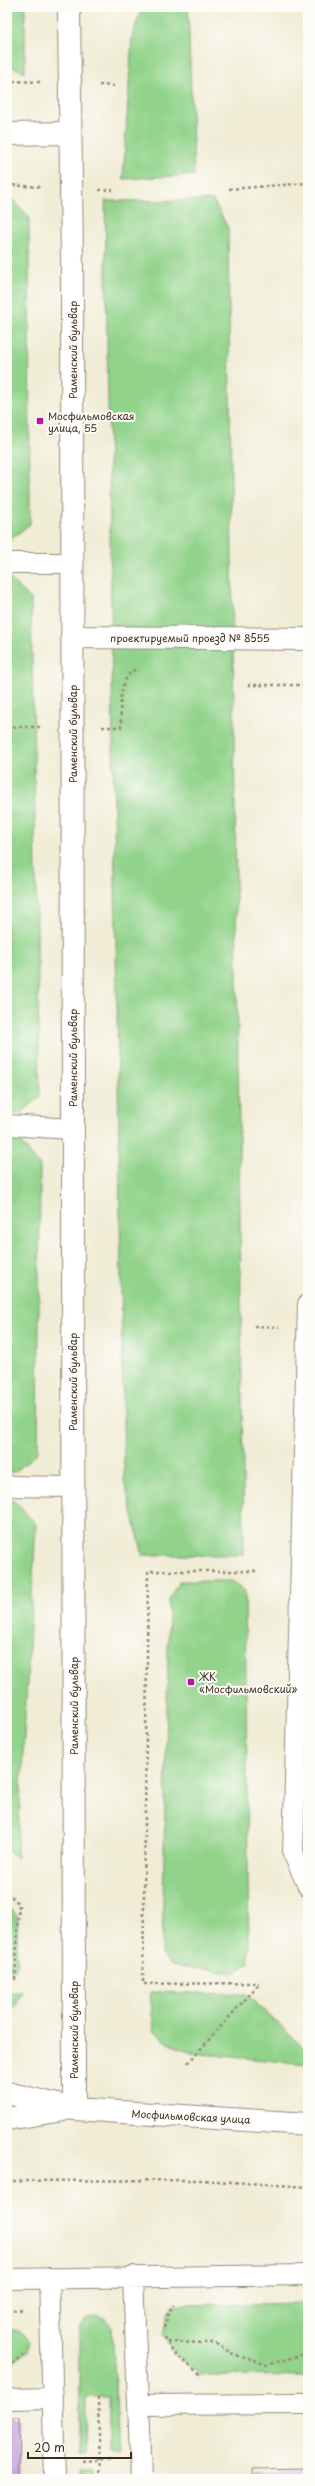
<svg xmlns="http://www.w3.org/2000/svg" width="315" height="2486" font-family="'Playpen Sans',sans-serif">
<rect width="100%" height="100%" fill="#fdfcf7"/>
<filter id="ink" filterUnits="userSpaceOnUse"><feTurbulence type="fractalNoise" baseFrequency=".025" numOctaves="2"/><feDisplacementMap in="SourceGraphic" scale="8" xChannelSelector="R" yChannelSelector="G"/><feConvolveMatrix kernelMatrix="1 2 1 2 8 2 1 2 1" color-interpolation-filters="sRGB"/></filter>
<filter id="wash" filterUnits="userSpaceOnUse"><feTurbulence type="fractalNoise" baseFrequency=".012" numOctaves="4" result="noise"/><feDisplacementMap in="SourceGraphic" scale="16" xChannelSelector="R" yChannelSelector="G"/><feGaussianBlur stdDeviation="0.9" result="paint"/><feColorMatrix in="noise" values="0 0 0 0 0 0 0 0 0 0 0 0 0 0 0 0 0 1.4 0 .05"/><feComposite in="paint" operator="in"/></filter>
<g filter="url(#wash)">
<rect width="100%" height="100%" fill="#f0ecd5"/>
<path fill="#91d38a" stroke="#667e54" d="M7,7H25V72L7,65Z
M142,7H188L194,175L123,179L132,37Z
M7,194L29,217L30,524L7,542Z
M213,200L228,228L244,1555H143L124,1481L105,201Z
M7,576L31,599L40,1097L20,1114L7,1113Z
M7,1139H18L40,1166L38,1452L15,1472H7Z
M7,1500H13L36,1524L17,1858L7,1851Z
M179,1581H232L245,1591L249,1963L234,1973L170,1965L162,1955L169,1600Z
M7,1905L18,1916L16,1969H7Z
M22,1992L14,2009L7,2015V1993Z
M150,1992L246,1994L308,2052V2064L191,2053L167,2042L154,2031Z
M308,2303V2376L200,2375L173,2352L163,2335L168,2314L173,2305Z
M95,2315L104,2318L112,2326L119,2452L109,2450V2397H86L85,2453H79V2327L87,2318Z
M7,2330H19L30,2341L28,2351L7,2367Z
M80,2471H93L94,2479H80Z"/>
<g id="blocks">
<path fill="#c39ddf" d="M7,2418H19L20,2479H7Z
M308,2468V2479H253V2469Z"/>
</g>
</g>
<g filter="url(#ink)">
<use href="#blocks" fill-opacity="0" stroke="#968b7a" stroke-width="1"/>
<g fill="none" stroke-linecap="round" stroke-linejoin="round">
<defs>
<path id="service" d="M7,563H72
M7,1125L72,1129
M308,1304L293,1853L308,1886
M7,1486L72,1487
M133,2276L141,2479
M49,2278L55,2479
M7,2279L308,2275
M7,2399L53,2398
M138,2405L308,2404"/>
<path id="minor" d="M7,134L70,133
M72,637L308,639"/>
<path id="tertiary" d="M69,7L72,265L74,2109
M7,2093L74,2109L308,2124
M7,2119L63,2110"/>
</defs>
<use href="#service" stroke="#968b7a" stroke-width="22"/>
<use href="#minor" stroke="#968b7a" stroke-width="24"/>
<use href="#tertiary" stroke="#968b7a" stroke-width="24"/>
<path stroke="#968b7a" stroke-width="2.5" stroke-dasharray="3 3" stroke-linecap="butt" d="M7,81L41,82
M99,85L117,86
M7,185L43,187
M229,189L308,183
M99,190H113
M248,685H308
M7,727H43
M102,727H121C121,707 116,678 138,668
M254,1326L279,1327
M256,1571H148L143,1984L259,1983
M7,1892L19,1904L15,1981
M188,2063L259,1984
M7,2181L201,2180L308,2187
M7,2311L22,2310
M165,2328L168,2314L174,2305
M165,2338L173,2352L201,2375
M168,2342L215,2343L233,2354L267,2365L308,2353
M7,2367L23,2355
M98,2397L100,2479
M83,2461L112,2459"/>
<use href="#service" stroke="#fff" stroke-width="20"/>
<use href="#minor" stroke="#fff" stroke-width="22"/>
<use href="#tertiary" stroke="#fff" stroke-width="22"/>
</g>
</g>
<g fill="#b5179e" stroke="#fdfcf7" stroke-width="1.5">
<rect x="36" y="417" width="8" height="8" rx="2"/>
<rect x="187" y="1678" width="8" height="8" rx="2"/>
</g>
<g text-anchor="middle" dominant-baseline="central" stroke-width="4" stroke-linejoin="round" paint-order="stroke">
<g font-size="10" fill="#3b2a1e" stroke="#fdfcf7">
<text transform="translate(72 350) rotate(-90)">Раменский бульвар</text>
<text x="190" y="637">проектируемый проезд № 8555</text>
<text transform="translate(72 734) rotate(-90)">Раменский бульвар</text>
<text transform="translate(72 1058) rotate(-90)">Раменский бульвар</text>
<text transform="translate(72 1382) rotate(-90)">Раменский бульвар</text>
<text transform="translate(73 1706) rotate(-90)">Раменский бульвар</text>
<text transform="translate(73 2030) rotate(-90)">Раменский бульвар</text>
<text transform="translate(191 2116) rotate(3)">Мосфильмовская улица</text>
</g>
<g font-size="10" fill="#3b2a1e" stroke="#fdfcf7" text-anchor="start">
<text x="48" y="415">Мосфильмовская<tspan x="48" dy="12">улица, 55</tspan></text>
<text x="199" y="1676">ЖК<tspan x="199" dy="12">«Мосфильмовский»</tspan></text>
</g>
</g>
<rect width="315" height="2486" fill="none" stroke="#fdfcf7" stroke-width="24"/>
<path d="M28 2452v6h103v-6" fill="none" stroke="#3b2a1e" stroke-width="2"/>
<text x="34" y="2452" font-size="12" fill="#3b2a1e" stroke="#fdfcf7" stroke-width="3" paint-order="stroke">20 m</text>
</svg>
